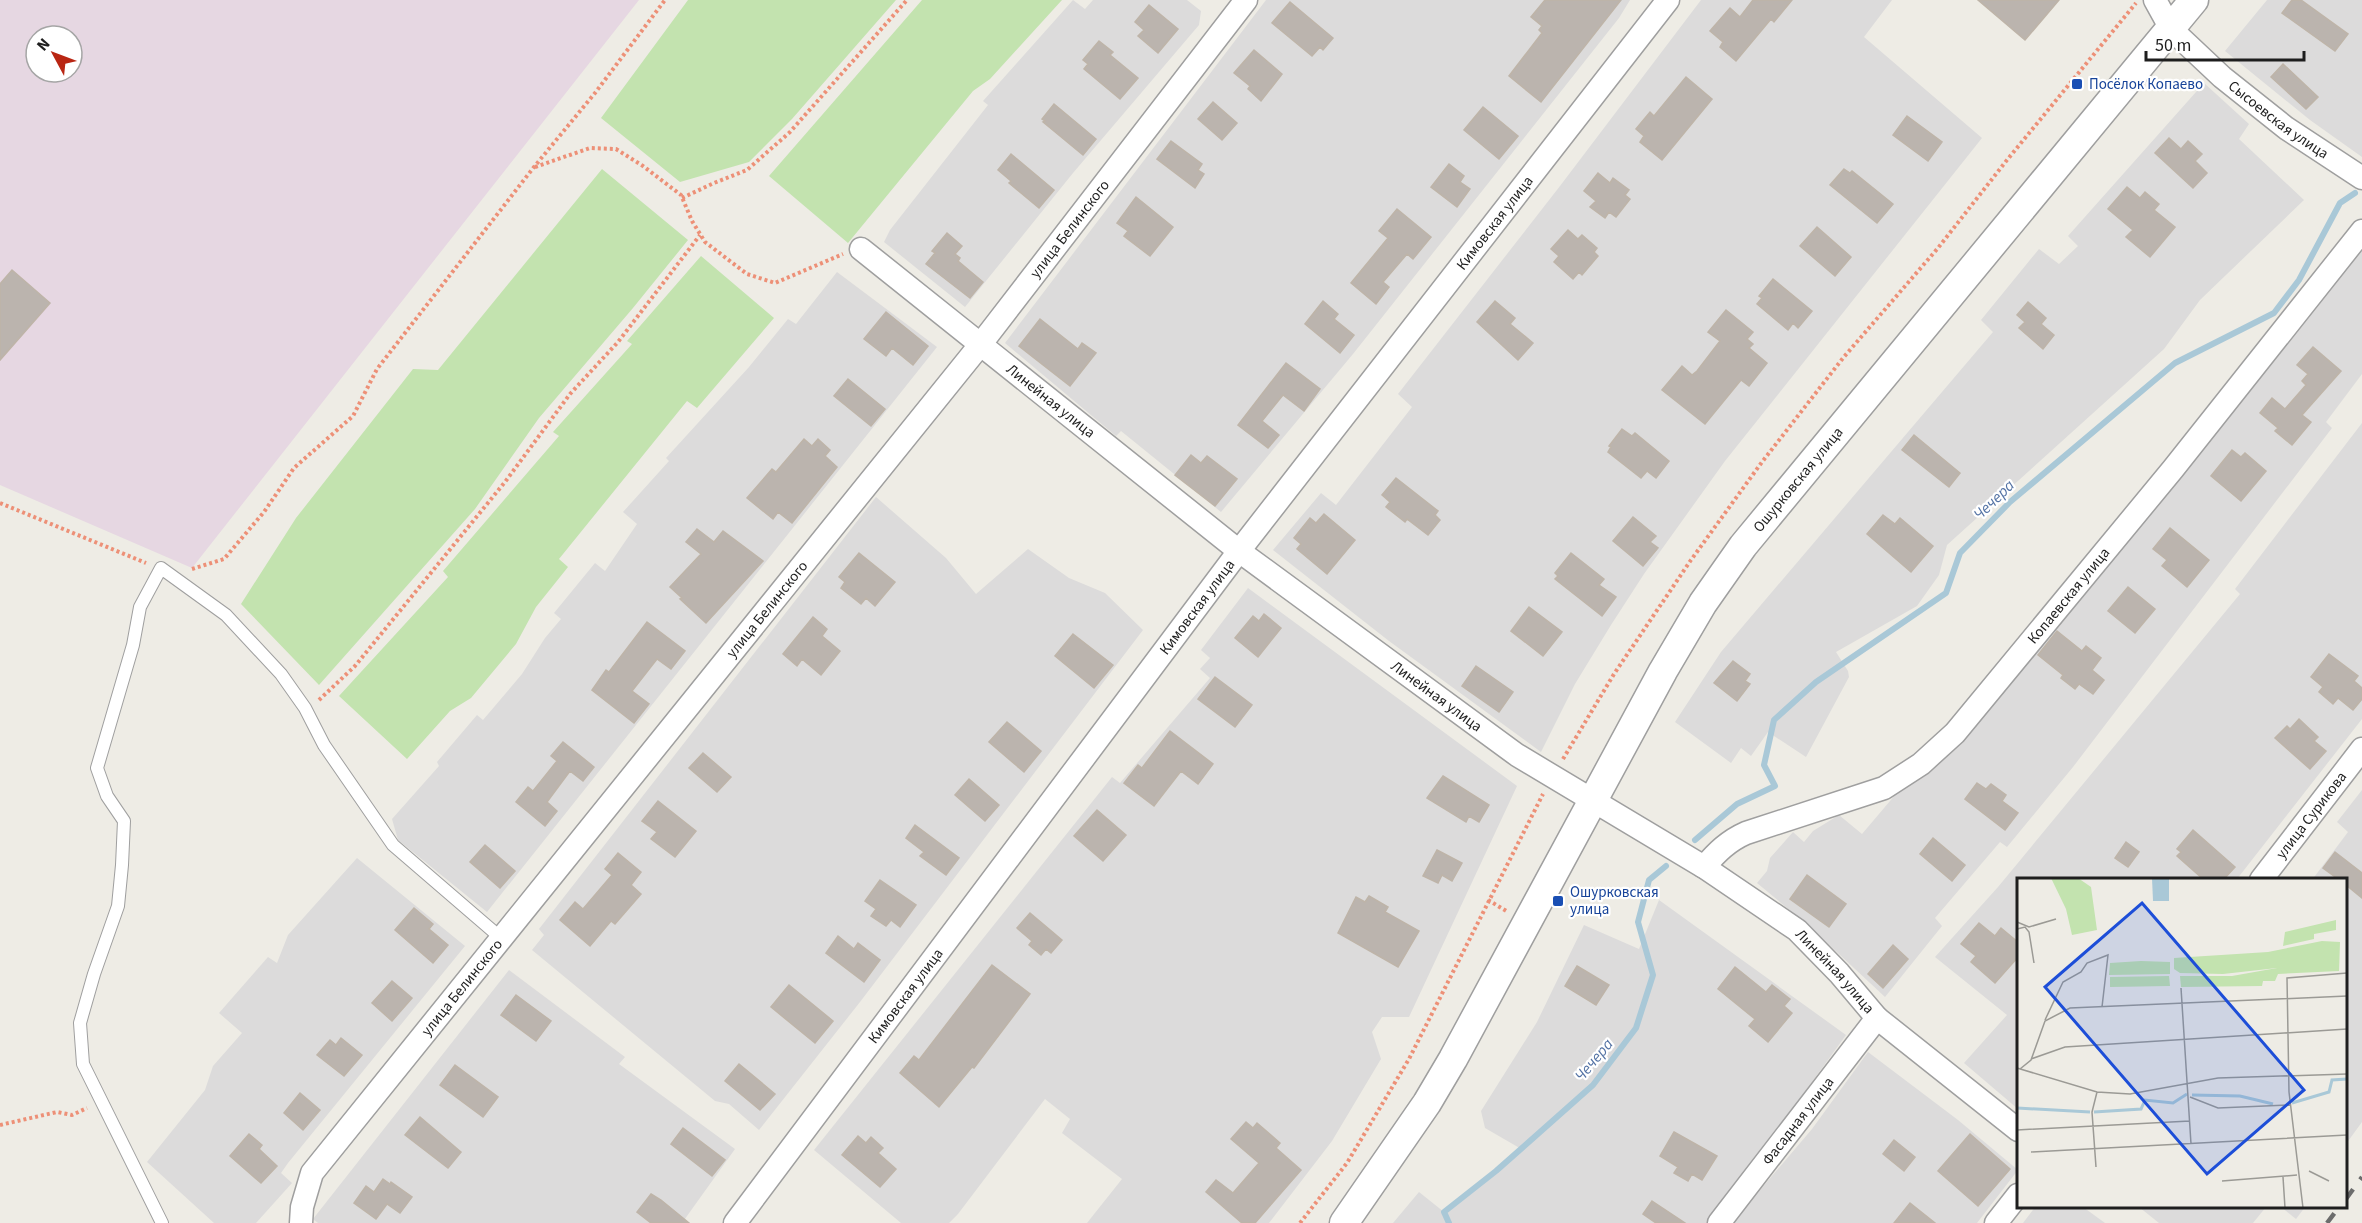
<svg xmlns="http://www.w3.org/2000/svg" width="2362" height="1223" font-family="'Source Sans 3',sans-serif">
<rect width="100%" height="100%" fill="#eeece5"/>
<path fill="#dcdbdb" d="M1073,0L1085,9L1093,0H1187L1201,11L1199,25L1073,173L965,307L884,242L890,230L988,105L983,101Z
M1266,0H1630L1619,18L1353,354L1221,512L1121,431L1116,436L1005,343Z
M1701,0H1892L1864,37L1982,138L1725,461L1644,574L1611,625L1575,684L1541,752L1389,641L1273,550L1321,493L1336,505L1412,407L1398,394L1560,186Z
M2267,0H2362V157L2310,120L2225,51Z
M2204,83L2249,124L2239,139L2304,200L2200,300L2164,349L1947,545L1939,575L1917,606L1836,652L1848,671L1849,677L1806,757L1768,732L1751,756L1741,748L1731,763L1675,722L1721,652L1993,332L1981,320L2039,249L2059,264L2078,246L2068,236Z
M2362,245V374L2326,422L2332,428L2073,767L2007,847L2000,842L1935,918L1942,926L1885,997L1810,927L1757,883L1767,871L1770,858L1793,832L1804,842L1813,831L1839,815L1862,834L1901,788L1929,773L1958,742Z
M837,272L937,347L487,912L398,840L392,819L439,766L437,762L477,715L483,720L522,674L545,638L561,619L554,613L595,563L605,571L637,524L623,512L669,461L666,458L749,367L788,319L796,324Z
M2362,423V719L2237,879L2018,880V1109L1964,1063L2007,1015L1935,957L1998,887L2240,594L2235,589Z
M876,497L946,558L976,594L1028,549L1069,578L1105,593L1143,630L860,1002L759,1130L729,1104L715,1101L532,950L544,935L539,929Z
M1248,588L1517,786L1409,1017H1382L1372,1032L1381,1059L1332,1141L1269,1223H1087L1122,1179L1062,1133L1070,1119L1045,1099L958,1214L949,1223H901L814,1150L1112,777L1120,783L1210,678L1200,669L1210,658L1201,650Z
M2362,790V1122L2346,1144V880H2312L2348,832L2337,822Z
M357,858L465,946L288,1163L281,1173L292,1183L256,1223H214L147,1162L205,1090L213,1066L242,1033L219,1013L268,957L277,963L288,935Z
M1659,900L1846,1035L1710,1223H1393L1419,1192L1444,1212L1523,1150L1485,1128L1481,1111L1537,1022L1584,925L1639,949Z
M509,970L625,1057L619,1064L735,1149L682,1223H318L313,1219Z
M1868,1052L1958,1120L2018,1170L1977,1223H1732L1812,1129Z
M2036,1206L2083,1207L2105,1223H2023Z
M2139,1207H2266L2253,1223H2159Z
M2281,1207H2305L2296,1219Z"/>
<path fill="#e6d7e2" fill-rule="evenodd" d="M0,0H639L192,568L0,485ZM36,36H72V72H36Z"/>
<path fill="#c3e3af" d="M688,0H896L792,119L749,162L680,182L601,118Z
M922,0H1062L990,79L973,91L848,243L769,176Z
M602,169L688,240L633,308L539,418L475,509L319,685L241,604L296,518L413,369L438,370Z
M701,256L774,318L697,408L687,401L559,559L568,567L536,607L516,644L471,698L450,711L407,759L339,696L448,577L443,571L559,436L553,432L632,344L627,341Z"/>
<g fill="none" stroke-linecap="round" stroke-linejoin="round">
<path stroke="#a9c8d7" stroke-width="6" d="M1695,840L1737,804L1775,786L1764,765L1774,720L1816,682L1946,593L1960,553L2010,502L2175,363L2274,313L2299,280L2340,203L2355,193
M1449,1223L1444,1212L1496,1171L1593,1085L1636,1028L1653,975L1638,922L1649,880L1666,866"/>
</g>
<path fill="#bbb4ae" stroke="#beb4a8" stroke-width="1.5" d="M1545,0H1621L1541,102L1509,76L1542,33L1539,30L1542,26L1531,17Z
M1753,0H1792L1774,22L1771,19L1736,61L1720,47L1723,42L1710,31L1730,8L1740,17Z
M1978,0H2059L2025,40Z
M2292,0H2301L2348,34L2335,51L2282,13Z
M1290,2L1333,38L1323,50L1320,47L1312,56L1272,23Z
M1149,5L1178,29L1158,53L1138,36L1144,30L1135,22Z
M1099,41L1113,52L1110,55L1138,78L1120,99L1084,69L1088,64L1083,60Z
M1254,50L1282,74L1261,101L1248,89L1250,86L1234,73Z
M2283,64L2318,97L2306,109L2271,77Z
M1686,77L1712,99L1662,160L1640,142L1644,136L1636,129L1650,112L1654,116Z
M1213,102L1237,123L1222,140L1198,119Z
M1054,104L1096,139L1083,155L1043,122L1045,121L1042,119Z
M1483,107L1518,136L1499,159L1464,130Z
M1907,116L1942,142L1928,161L1893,135Z
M2169,138L2181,149L2188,141L2202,154L2195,161L2207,173L2193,188L2155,153Z
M1171,141L1202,164L1198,170L1204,174L1195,188L1157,159Z
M1011,154L1054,190L1039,208L1009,183L1011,181L998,170Z
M1449,164L1464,176L1460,182L1470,189L1457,207L1431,187Z
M1844,169L1850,173L1852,171L1893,204L1877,223L1830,185Z
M1598,173L1610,183L1613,178L1629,190L1625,195L1630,199L1616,217L1609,212L1605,218L1590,207L1596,201L1584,191Z
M2127,187L2140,198L2145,192L2159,204L2154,210L2175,227L2150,257L2126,237L2133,230L2108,209Z
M1136,197L1173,227L1150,256L1124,236L1128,231L1117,223Z
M1397,209L1431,237L1413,259L1407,254L1383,282L1389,287L1376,304L1351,283L1388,238L1379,231Z
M1817,227L1851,257L1835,276L1800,246Z
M1568,230L1578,239L1582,235L1597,248L1594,252L1598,256L1582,275L1579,272L1573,279L1554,262L1559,256L1551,249Z
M947,233L962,246L955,254L960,258L958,261L983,282L970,298L926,264L935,253L932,251Z
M12,270L50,303L0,360V284Z
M1773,279L1812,311L1798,328L1793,323L1788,330L1757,304L1762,298L1759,296Z
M1323,301L1338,314L1334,319L1354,335L1340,353L1305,324Z
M1495,301L1515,318L1510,324L1533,343L1518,360L1477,322Z
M2028,302L2046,318L2041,324L2054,335L2043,349L2019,328L2025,322L2017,315Z
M1726,310L1753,332L1747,339L1753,344L1749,348L1767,363L1749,386L1741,380L1705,424L1662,390L1682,366L1692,375L1697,371L1720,341L1708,332Z
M886,312L928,346L913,365L892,348L886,356L864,339Z
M1040,319L1078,349L1082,343L1096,353L1070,386L1019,346Z
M2313,347L2341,371L2302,415L2311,422L2292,445L2275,431L2278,428L2260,413L2272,398L2285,409L2306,385L2302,381L2308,374L2297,365Z
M1286,363L1320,389L1304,411L1283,395L1262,421L1279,435L1268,448L1238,425Z
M848,379L885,409L871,426L834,396Z
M1622,429L1632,436L1635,433L1669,461L1656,478L1647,471L1641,478L1608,452L1611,447L1609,446Z
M1914,435L1960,473L1949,487L1902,450Z
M804,439L812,446L818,439L830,450L825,456L837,467L792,523L778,512L773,519L747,498L772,469L776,472Z
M2232,450L2241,457L2245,453L2266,471L2241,501L2211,476Z
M1191,455L1201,463L1207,456L1237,479L1215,506L1175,475Z
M1396,478L1438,511L1435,515L1440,520L1428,535L1407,519L1405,522L1386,507L1390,502L1382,495Z
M1324,514L1355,540L1327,574L1297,549L1301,544L1294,538L1310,518L1316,523Z
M1883,515L1895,524L1900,518L1933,546L1911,572L1867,534Z
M1633,517L1656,536L1650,542L1658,548L1643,566L1613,541Z
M2170,528L2209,560L2187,587L2162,566L2167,560L2153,549Z
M697,529L714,542L723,531L763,561L706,623L680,599L682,598L670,587L701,554L686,542Z
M859,553L895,582L875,606L866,598L861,604L841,588L845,582L839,577Z
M1571,553L1604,579L1599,585L1616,597L1602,616L1555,579L1558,576L1555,573Z
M2128,587L2155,609L2135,633L2108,611Z
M1529,607L1562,632L1543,656L1511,631Z
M1264,614L1281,628L1258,657L1235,638L1253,616L1259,621Z
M813,617L827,629L822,636L840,651L821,675L802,659L797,666L783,654Z
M647,622L685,651L671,669L657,659L632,691L649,704L634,723L592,690L606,670L609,672Z
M2057,631L2082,651L2086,646L2101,658L2092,670L2104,680L2093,694L2079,684L2075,689L2061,678L2063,675L2038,655Z
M1073,634L1113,665L1094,688L1055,656Z
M2329,654L2358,676L2354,681L2362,688V699L2353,710L2338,698L2333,704L2319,692L2323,687L2311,677Z
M1733,661L1750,674L1745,681L1750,684L1737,701L1714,683Z
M1476,666L1513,692L1499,712L1462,686Z
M1215,677L1252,705L1235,727L1198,699Z
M2299,719L2318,737L2314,741L2326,751L2310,769L2275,738L2287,726L2290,729Z
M1007,722L1041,751L1024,772L989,742Z
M1170,731L1213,764L1198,784L1181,771L1154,806L1124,783L1138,765L1142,768Z
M563,742L594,767L583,781L570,771L547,802L557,811L545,826L516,802L528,787L533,791L557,761L551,756Z
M703,753L731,777L717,792L689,768Z
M1443,776L1489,805L1479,822L1469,816L1466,822L1427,798Z
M969,779L999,805L985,821L955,795Z
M1977,783L1986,789L1991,784L2006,795L2002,801L2018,813L2005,830L1965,799Z
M658,801L696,831L675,857L651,839L657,832L642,821Z
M1097,810L1126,835L1103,861L1074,836Z
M915,825L959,858L946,875L920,856L924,852L906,838Z
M2193,830L2235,867L2224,879H2203L2177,856L2181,852L2177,849Z
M1933,838L1965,865L1952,881L1920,854Z
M2126,842L2139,852L2128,867L2115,858Z
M485,845L515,871L500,888L470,862Z
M1437,850L1462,863L1452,881L1442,875L1438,883L1423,876Z
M2335,852L2362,873V898L2346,885V879H2338L2323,868Z
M618,853L641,872L631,885L641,894L615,924L611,921L590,946L560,920L575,902L583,909L612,875L605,869Z
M1807,875L1846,904L1829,927L1790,899Z
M880,880L916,905L900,927L891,920L886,926L871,916L876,909L865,901Z
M1369,896L1388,907L1385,912L1419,931L1398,967L1338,933L1356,897L1365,902Z
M414,908L433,924L429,929L448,945L433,963L395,930Z
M1030,913L1062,940L1051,953L1046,949L1041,955L1029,945L1032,941L1017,928Z
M1979,923L1995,936L2001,928L2019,943V956L1995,983L1971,962L1976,956L1961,944Z
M838,936L854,949L858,943L880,960L864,982L826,953Z
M1893,945L1908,959L1883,988L1868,974Z
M992,965L1030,994L974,1068L972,1067L939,1107L900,1073L914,1056L919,1060Z
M1577,966L1609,985L1596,1005L1565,986Z
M1735,967L1766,992L1772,985L1790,999L1784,1006L1792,1013L1768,1042L1749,1026L1755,1019L1718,989Z
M392,981L412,998L392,1021L372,1003Z
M789,985L833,1021L815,1043L771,1007Z
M516,995L551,1021L536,1041L501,1015Z
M341,1038L362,1055L344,1076L317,1055L330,1040L336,1045Z
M739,1064L775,1094L760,1110L725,1081Z
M455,1065L498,1097L483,1117L440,1085Z
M300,1093L320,1110L303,1130L284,1113Z
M420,1117L461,1152L448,1168L405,1135Z
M1246,1122L1253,1128L1257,1123L1280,1143L1276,1148L1301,1170L1255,1223H1242L1206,1192L1216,1180L1233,1193L1259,1163L1231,1139Z
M683,1128L725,1160L712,1176L671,1144Z
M1674,1132L1717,1156L1702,1180L1692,1174L1688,1181L1674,1173L1678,1167L1660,1156Z
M249,1134L262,1145L259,1149L277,1166L261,1183L230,1156Z
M1970,1134L2010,1169L1978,1206L1938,1171Z
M858,1136L866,1143L871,1137L883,1148L878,1153L896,1169L880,1187L842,1155Z
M1894,1140L1915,1157L1904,1171L1883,1154Z
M383,1179L390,1184L391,1182L412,1197L400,1213L387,1204L376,1219L354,1203L366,1186L374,1192Z
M651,1194L661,1200L689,1223H651L637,1212Z
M1652,1201L1685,1223H1656L1643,1214Z
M1910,1203L1935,1223H1894Z"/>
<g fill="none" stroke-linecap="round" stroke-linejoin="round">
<defs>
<path id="service" d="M162,1223L83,1064L80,1023L94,974L118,906L122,865L124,821L107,796L97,768L133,645L140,607L161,568L226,615L281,674L305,708L324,745L393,845L501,938"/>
<g id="minor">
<path id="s1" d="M2155,0L2171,29L2222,77L2286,128L2362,178"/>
<path id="s2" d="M861,249L1239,551L1517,755L1704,867L1797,930L1839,973L1877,1018L2018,1130"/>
<path id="s3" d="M1704,867C1717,852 1728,841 1746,833L1884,788L1921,764L1955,733L2173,469L2362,231"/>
<path id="s4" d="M2261,880L2362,749"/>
<path id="s5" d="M301,1223L302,1207L312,1173L980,345L1246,0"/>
<path id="s6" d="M735,1223L1239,551L1668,0"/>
<path id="s7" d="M1719,1223L1877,1018"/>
<path d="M1996,1223L2018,1195"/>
</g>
<g id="tertiary">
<path id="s8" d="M1344,1223L1427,1103L1453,1059L1663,671L1703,603L1743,546L2194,0"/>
</g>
</defs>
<use href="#service" stroke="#9f9f9f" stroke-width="14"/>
<use href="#minor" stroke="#9f9f9f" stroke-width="25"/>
<use href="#tertiary" stroke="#9f9f9f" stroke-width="31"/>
<path stroke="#ed9077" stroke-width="4" stroke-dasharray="3 3" stroke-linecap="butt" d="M535,167L590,148L616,149L643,166L681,195L692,221L705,242L747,274L775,283L843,254
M682,198L714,183L747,170L790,132L907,0
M0,503L146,563
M192,569L224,559L264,512L294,468L353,416L377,369L534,167L595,93L665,0
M319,700L355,666L505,482L570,394L618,342L700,235
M1563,759L1614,674L1691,560L1762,462L1843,358L1938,248L2007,160L2136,3
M1488,900L1508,912
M0,1125L57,1112L72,1115L87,1108
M1300,1223L1347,1163L1409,1059L1543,794"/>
<use href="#service" stroke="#fff" stroke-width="12"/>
<use href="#minor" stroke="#fff" stroke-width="22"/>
<use href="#tertiary" stroke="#fff" stroke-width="28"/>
<path stroke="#6c6c6c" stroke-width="4.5" stroke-dasharray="12 12" stroke-linecap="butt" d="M2346,1199L2362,1177
M2327,1223L2340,1206"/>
</g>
<g fill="#1a4fb4" stroke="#fff" stroke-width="2">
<rect x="2071" y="78" width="12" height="12" rx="3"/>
<rect x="1552" y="895" width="12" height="12" rx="3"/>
</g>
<g text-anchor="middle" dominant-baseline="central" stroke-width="4.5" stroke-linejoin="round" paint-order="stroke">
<g font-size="15" fill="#164399" stroke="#fff" text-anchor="start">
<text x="2089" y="84">Посёлок Копаево</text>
<text x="1570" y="892">Ошурковская<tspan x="1570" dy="17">улица</tspan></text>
</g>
<g font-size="15" fill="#1e1e1e" stroke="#fff">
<text stroke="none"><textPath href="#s1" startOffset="174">Сысоевская улица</textPath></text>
<text stroke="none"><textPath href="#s6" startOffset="1256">Кимовская улица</textPath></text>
<text stroke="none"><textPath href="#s5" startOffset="1262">улица Белинского</textPath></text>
<text stroke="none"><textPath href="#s2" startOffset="243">Линейная улица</textPath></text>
<text stroke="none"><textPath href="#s8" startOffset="873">Ошурковская улица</textPath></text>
<text stroke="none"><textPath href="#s3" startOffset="468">Копаевская улица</textPath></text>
<text stroke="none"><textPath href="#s6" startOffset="770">Кимовская улица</textPath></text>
<text stroke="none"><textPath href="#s5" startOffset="776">улица Белинского</textPath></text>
<text stroke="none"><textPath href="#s2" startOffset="729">Линейная улица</textPath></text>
<text stroke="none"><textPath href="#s4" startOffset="82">улица Сурикова</textPath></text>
<text stroke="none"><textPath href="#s2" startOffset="1215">Линейная улица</textPath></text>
<text stroke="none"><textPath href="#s5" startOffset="290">улица Белинского</textPath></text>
<text stroke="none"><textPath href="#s6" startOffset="284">Кимовская улица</textPath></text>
<text stroke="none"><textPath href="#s7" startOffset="129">Фасадная улица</textPath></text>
</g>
<g font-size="16" font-style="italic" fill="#5372a4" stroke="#fff">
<text transform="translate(1994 500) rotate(-44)">Чечера</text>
<text transform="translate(1594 1060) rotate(-50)">Чечера</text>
</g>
</g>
<g transform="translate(2017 878)">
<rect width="330" height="330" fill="#eeece5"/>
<path d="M34,0H61L74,9L80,52L55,57L49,31ZM319,42V52L297,56V61L266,68L268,54ZM305,63L323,64L322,93L261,96L258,103H246L245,108L164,109L163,98H215L260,90L206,96L163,95L157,91V80L251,74ZM124,83L153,84V96L92,97L93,85ZM152,98L153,108L93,109V99Z" fill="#c3e3af"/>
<path d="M135,0H152V23H136Z" fill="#a9c8d7"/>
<path fill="none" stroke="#a9c8d7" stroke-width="3" d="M175,217L223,218L256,226M275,225L312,214L315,202L330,201M0,230L73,234M77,234L124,231L128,222L156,225L170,216"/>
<path fill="none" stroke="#9b9a95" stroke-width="1.5" d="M0,44L12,49L39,41M0,51L8,49L12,54L17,85M164,110L174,266M28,142L46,104L64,94L70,85L91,77L85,129M14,181L48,169L330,151M0,190L80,214L113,216L201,200L330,196M3,191L14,182L28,143L53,130L330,118M173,219L201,230L274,227M0,252L173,243M14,274L330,257M79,289L75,234L80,214M292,293L312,303M266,299L268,330M205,303L280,297M286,330L272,214L270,100L330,95"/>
<path fill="#1d4ed8" fill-opacity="0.15" stroke="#1d4ed8" stroke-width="3" d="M125,25L287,212L190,296L28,109Z"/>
<rect width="330" height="330" fill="none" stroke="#1e1e1e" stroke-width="3"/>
</g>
<g transform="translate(54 54) rotate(311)"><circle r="28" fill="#ffffff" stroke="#a5a5a5" stroke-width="1.5"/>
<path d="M0-4.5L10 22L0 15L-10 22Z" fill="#b92613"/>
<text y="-9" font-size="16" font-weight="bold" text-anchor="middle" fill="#1e1e1e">N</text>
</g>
<path d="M2146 51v9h158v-9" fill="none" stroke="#1e1e1e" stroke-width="3"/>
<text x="2155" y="51" font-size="18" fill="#1e1e1e" stroke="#ffffff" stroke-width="4.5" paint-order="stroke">50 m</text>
</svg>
